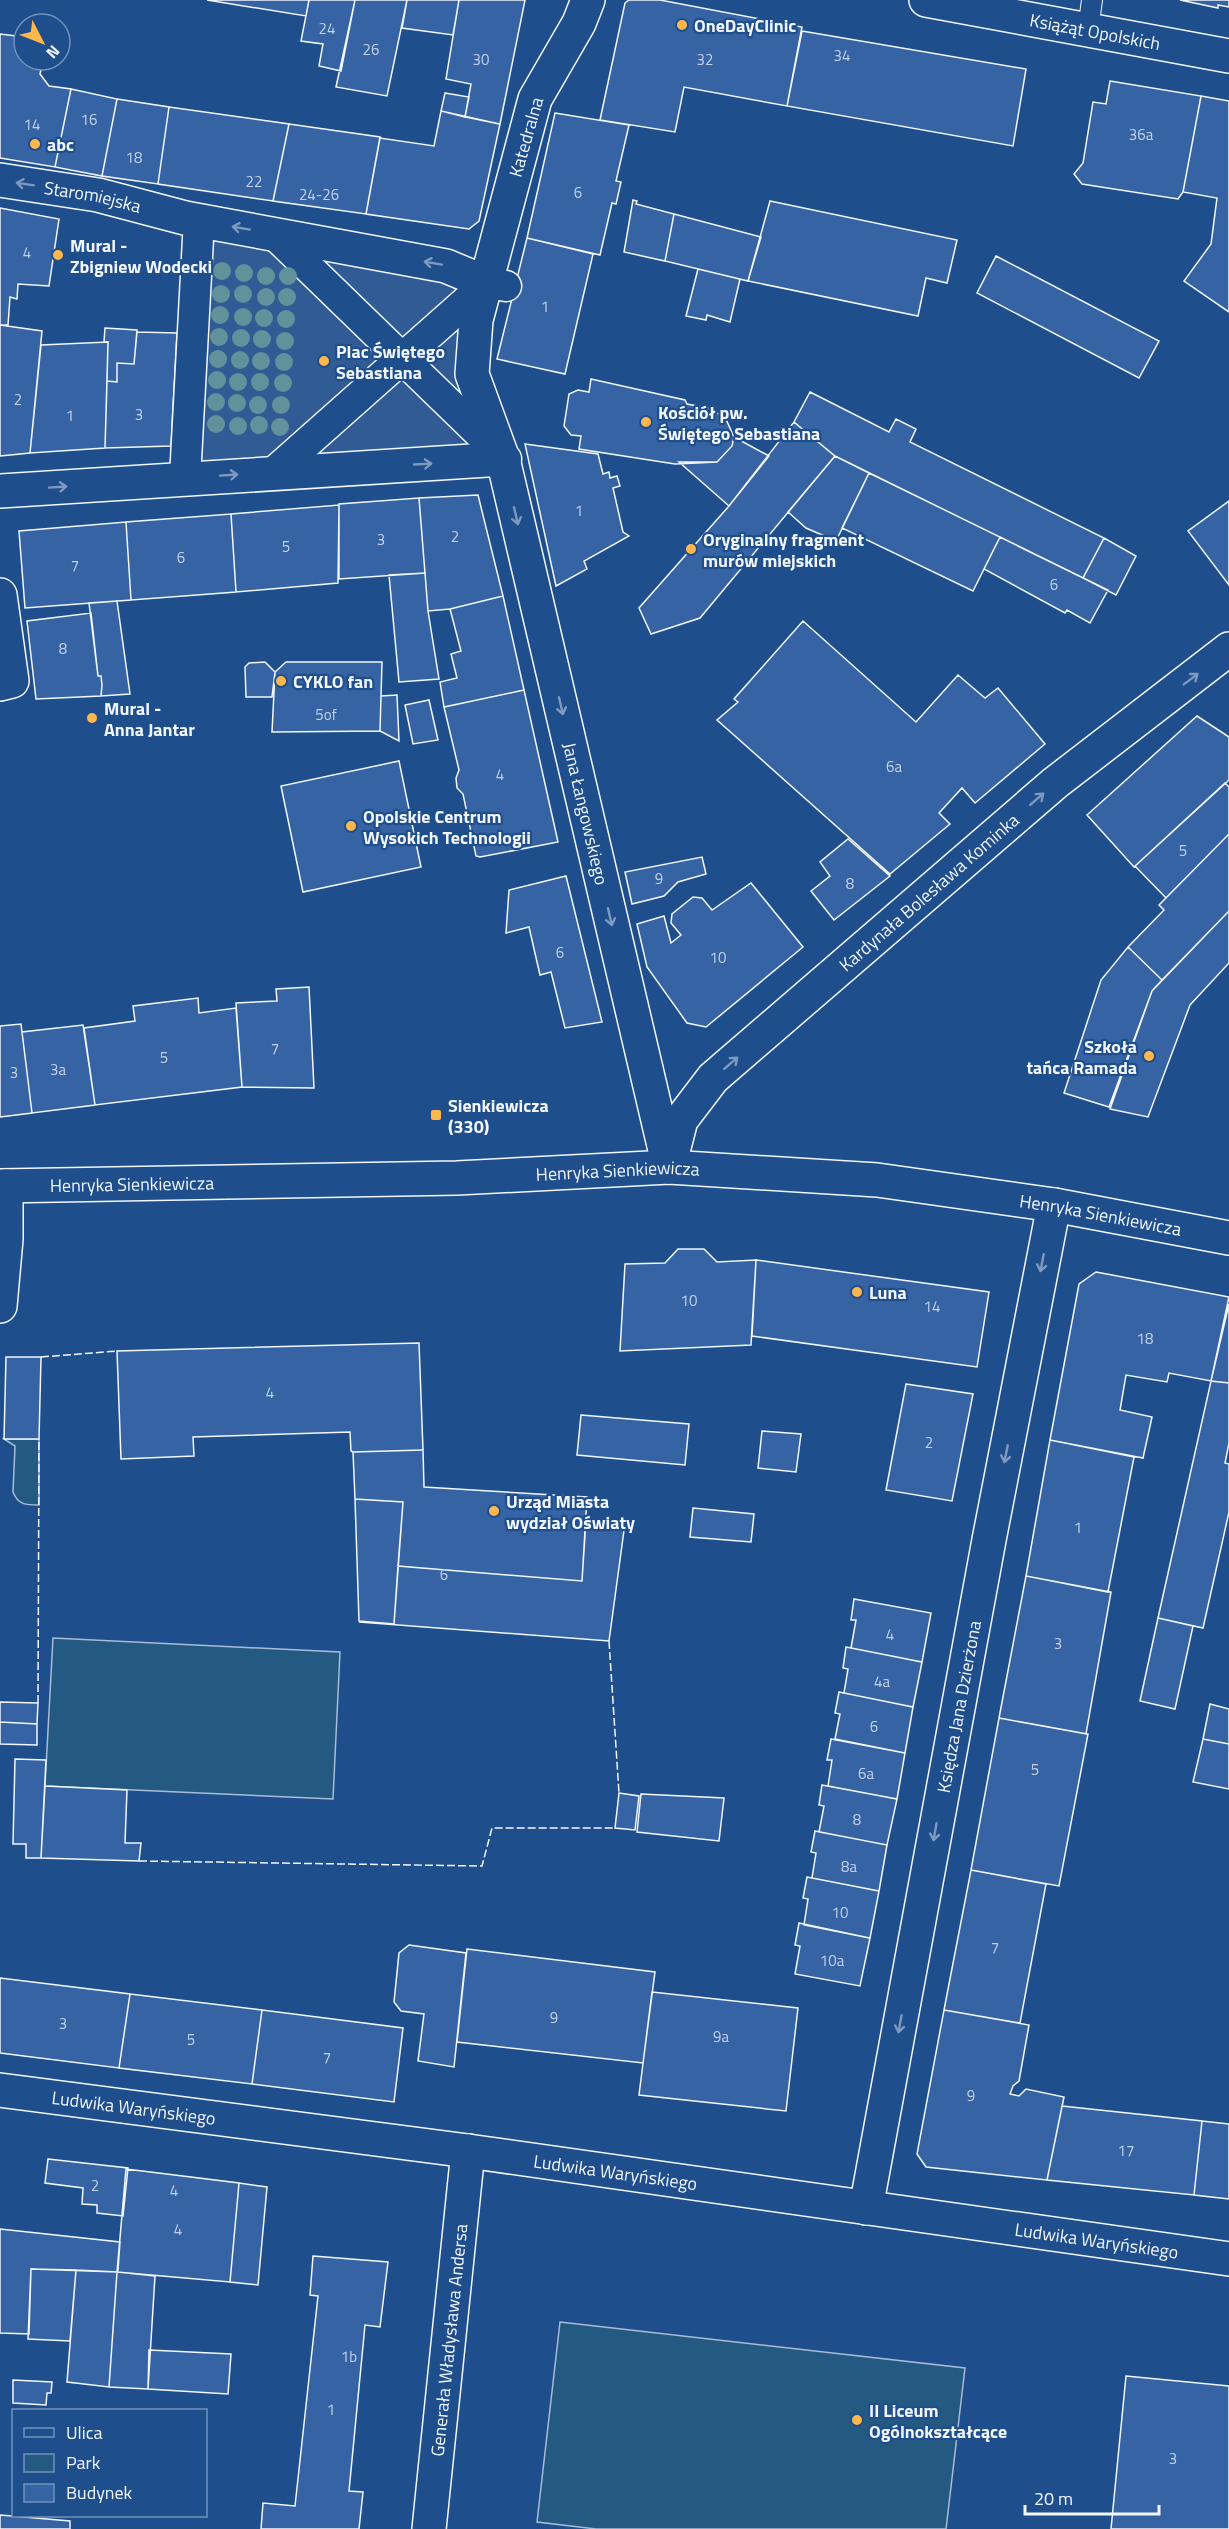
<svg xmlns="http://www.w3.org/2000/svg" width="1229" height="2529" font-family="'Titillium Web',sans-serif">
<rect width="100%" height="100%" fill="#1f4e8c"/>
<path fill="#245a82" stroke="#a8bbd7" stroke-width="1.5" d="M4,1439H39V1505C26,1505 18,1505 13,1492L15,1446Z
M53,1638L340,1652L333,1799L45,1786Z
M560,2322L965,2368L946,2529H596L537,2522Z"/>
<path fill="#305b95" stroke="#a8bbd7" stroke-width="1.5" d="M185,218L446,266L476,320L503,459L170,478Z"/>
<path fill="#3563a3" stroke="#f2f6ff" stroke-width="1.5" d="M207,0H309L306,16Z
M309,0H355L341,71L319,66L323,44L301,41Z
M355,0H407L387,96L336,87Z
M407,0H459L453,35L402,28Z
M459,0H525L500,124L465,117L471,84L446,79Z
M629,0H660L802,27L787,106L684,87L675,132L600,120L625,3Z
M1180,0H1229V7L1218,5V8Z
M802,31L1026,69L1013,146L787,106Z
M0,34L24,37V60H43L40,74L49,86L71,89L55,167L0,158Z
M1110,81L1201,96L1183,192L1178,199L1082,184L1074,174L1083,163L1093,102L1106,104Z
M71,89L117,99L102,176L55,167Z
M445,93L469,97L465,117L441,111Z
M1201,96L1229,101V312L1184,281L1211,244L1217,198L1183,192Z
M117,99L169,107L158,184L102,176Z
M169,107L289,124L273,201L158,184Z
M441,111L500,124L479,221L469,229L366,214L380,138L434,146Z
M555,113L629,125L616,181L621,182L616,204L612,203L600,255L527,238Z
M289,124L380,137L366,214L273,201Z
M633,200L637,201L636,204L674,214L665,261L624,252Z
M770,201L957,240L947,283L926,278L918,316L748,281Z
M0,208L59,219L49,286L18,284L17,299L10,297L8,325H0Z
M674,214L761,237L748,281L665,261Z
M527,238L593,254L565,374L497,359Z
M996,256L1159,341L1139,378L977,293Z
M698,269L740,279L730,322L707,315L706,320L686,316Z
M0,325L42,331L30,453L0,456Z
M105,328L137,330L134,364L117,363V382L107,381L108,342H104Z
M137,332L177,333L171,446L105,448L107,381L117,382V363L134,364Z
M108,342L105,448L30,453L41,345Z
M591,379L685,400L687,404L708,408L725,417L734,437L732,446L717,462L697,463L675,464L579,449L581,436L571,435L564,426L569,394L578,390L589,392Z
M810,392L889,432L896,419L916,429L910,442L1104,538L1083,578L835,456L794,422Z
M794,422L835,456L700,618L651,634L639,608L729,506Z
M734,437L769,456L729,506L679,462H717L732,446Z
M525,444L598,454L603,474L609,472L610,478L617,476L620,486L613,488L623,532L629,536L584,561L587,569L556,586Z
M835,456L869,473L836,541L806,528L788,512Z
M869,473L1000,537L973,591L842,528Z
M478,495L503,596L450,609L428,611L419,498Z
M419,498L425,573L339,579V504Z
M1229,501V585L1188,531Z
M339,505L338,583L236,592L231,514Z
M231,514L236,592L131,600L126,522Z
M126,522L131,600L25,608L19,531Z
M1000,537L1108,590L1090,623L1067,610L1065,613L984,569Z
M1104,538L1136,556L1116,595L1083,578Z
M425,573L428,611L439,679L399,682L389,575Z
M503,596L524,690L444,707L440,682L457,678L451,654L461,651L450,609Z
M117,601L130,694L101,696L102,685L101,676H98L89,603Z
M91,613L98,676H101L102,685L101,696L36,699L27,621Z
M803,621L916,722L958,675L985,698L998,688L1045,744L975,803L962,788L939,813L950,824L890,874L717,720L738,702L734,699Z
M265,662L275,672L272,697H246L245,667L249,663Z
M286,662H382L380,731L272,732L275,672Z
M524,690L558,842L480,857L476,856L463,794L457,788L456,778L459,770L444,707Z
M397,695L399,741L380,731L381,696Z
M429,700L438,740L413,744L405,705Z
M1197,716L1229,737V780L1134,867L1087,815Z
M399,761L421,867L303,892L281,786Z
M1225,783L1229,787V834L1166,898L1135,866Z
M1229,834V911L1162,980L1128,947L1164,910L1159,905Z
M848,839L890,876L834,920L811,891L830,876L820,862Z
M702,857L706,874L678,882L664,896L632,904L625,872Z
M566,876L602,1022L565,1028L551,972L540,975L529,927L506,933L509,890Z
M751,883L803,947L706,1027L687,1023L647,967L637,924L664,916L671,943L681,935L671,923L672,914L693,897L702,898L712,910Z
M1229,911V963L1190,1005L1148,1117L1110,1109L1152,991Z
M1128,947L1162,980L1152,991L1109,1107L1064,1093L1101,980Z
M309,987L314,1088L242,1087L236,1003L277,1001L276,989Z
M198,998L199,1013L236,1008L242,1087L95,1105L84,1028L135,1021L133,1006Z
M21,1024L32,1113L0,1117V1026Z
M83,1025L95,1105L32,1113L22,1032Z
M678,1249H704L717,1262L756,1260L751,1345L620,1351L625,1264L665,1263Z
M756,1260L989,1292L977,1367L752,1336Z
M1096,1272L1229,1297L1211,1381L1169,1373L1167,1382L1126,1375L1120,1410L1152,1417L1143,1458L1050,1440L1079,1284Z
M1229,1304V1383L1211,1381Z
M419,1343L423,1450L353,1452L351,1451L350,1432L193,1437L194,1456L121,1459L117,1351Z
M6,1357H41L39,1439H4Z
M1211,1381L1229,1383V1443L1225,1463L1229,1464V1512L1203,1628L1158,1618Z
M906,1384L973,1394L952,1501L886,1490Z
M581,1415L689,1424L685,1465L577,1455Z
M762,1431L801,1434L796,1472L758,1468Z
M1050,1440L1134,1457L1108,1592L1026,1576Z
M423,1450L424,1487L587,1497L582,1581L398,1566L403,1502L355,1499L353,1452Z
M355,1499L403,1502L394,1624L359,1621Z
M693,1508L754,1514L751,1542L690,1537Z
M586,1520L625,1523L609,1641L359,1622L394,1624L398,1566L582,1581Z
M1026,1576L1111,1592L1086,1734L999,1718Z
M854,1599L931,1613L922,1662L851,1648L856,1620H851Z
M1158,1618L1193,1626L1175,1709L1140,1701Z
M846,1647L922,1662L913,1707L844,1693L848,1669L843,1668Z
M839,1692L913,1707L905,1753L835,1739L840,1714L835,1713Z
M0,1702L38,1703L37,1724L0,1722Z
M1210,1704L1229,1709V1744L1203,1739Z
M999,1718L1088,1734L1059,1886L971,1870Z
M0,1722L37,1724V1745L0,1744Z
M831,1739L905,1753L897,1799L828,1786L832,1760H827Z
M1203,1739L1229,1744V1789L1193,1782Z
M15,1759L46,1760L41,1858H26V1844H13Z
M822,1785L897,1799L887,1845L819,1832L824,1806L819,1805Z
M45,1786L127,1790L125,1843H141L139,1861L41,1858Z
M619,1793L639,1796L635,1830L615,1828Z
M641,1794L724,1798L719,1841L637,1832Z
M815,1831L887,1845L879,1891L812,1878L816,1853L811,1852Z
M971,1870L1046,1884L1020,2023L944,2010Z
M807,1877L879,1891L870,1938L804,1925L808,1899L803,1898Z
M799,1923L870,1938L860,1986L795,1974L800,1946L795,1945Z
M409,1945L466,1953L454,2067L418,2061L424,2014L401,2011L394,2002L399,1953Z
M467,1949L655,1972L643,2063L457,2042Z
M0,1978L130,1994L119,2068L0,2053Z
M652,1992L798,2008L786,2111L639,2095Z
M130,1994L262,2010L252,2084L119,2068Z
M262,2010L403,2028L394,2102L252,2084Z
M944,2010L1029,2025L1019,2081L1013,2086L1010,2094L1019,2096L1026,2089L1064,2097L1047,2180L926,2167L917,2154Z
M1062,2106L1202,2121L1194,2195L1047,2180Z
M1202,2121L1229,2124V2199L1194,2195Z
M48,2159L128,2168L123,2216L97,2213V2205L82,2204L83,2188L45,2183Z
M126,2169L239,2183L230,2282L117,2272Z
M239,2183L267,2187L258,2285L230,2282Z
M0,2229L120,2242L118,2270L117,2272L31,2269L29,2334L0,2333Z
M313,2256L388,2262L380,2327L365,2325L349,2491L363,2492L359,2529H261L263,2503L295,2506L318,2296L310,2295Z
M31,2269L76,2270L70,2341L28,2339Z
M76,2270L117,2272L109,2387L67,2382Z
M117,2272L155,2276L148,2389L109,2387Z
M149,2350L231,2354L228,2394L148,2389Z
M1126,2376L1229,2386V2529H1111Z
M13,2380L52,2382L51,2393H47L46,2405L13,2403Z
M0,2515L70,2521V2529H0Z"/>
<g fill="none" stroke-linecap="round" stroke-linejoin="round">
<defs>
<path id="service" d="M1088,30L1092,0"/>
<path id="pedestrian" d="M274,234L506,459
M274,472L487,283L506,286
M185,478L199,220"/>
<g id="minor">
<path id="s1" d="M588,0L579,23L535,99L476,320L472,374L503,459L669,1167"/>
<path id="s2" d="M926,0L1229,56"/>
<path id="s3" d="M0,180L98,195L185,218L446,266L487,283"/>
<path d="M0,491L503,459"/>
<path d="M0,595L12,681L0,684"/>
<path id="s4" d="M670,1163L681,1120L713,1078L1055,783L1229,649"/>
<path d="M0,1306L6,1239V1186"/>
<path id="s5" d="M0,2090L468,2151L1229,2259"/>
<path id="s6" d="M866,2208L989,1540L1054,1205"/>
<path id="s7" d="M429,2529L468,2151"/>
</g>
<g id="tertiary">
<path id="s8" d="M0,1186L457,1178L669,1167L877,1180L1054,1205L1229,1238"/>
</g>
</defs>
<use href="#service" stroke="#f2f6ff" stroke-width="22"/>
<use href="#pedestrian" stroke="#f2f6ff" stroke-width="33"/>
<use href="#minor" stroke="#f2f6ff" stroke-width="36"/>
<use href="#tertiary" stroke="#f2f6ff" stroke-width="36"/>
<use href="#service" stroke="#1f4e8c" stroke-width="20"/>
<use href="#pedestrian" stroke="#1f4e8c" stroke-width="30"/>
<use href="#minor" stroke="#1f4e8c" stroke-width="33"/>
<use href="#tertiary" stroke="#1f4e8c" stroke-width="33"/>
<path stroke="#f2f6ff" stroke-width="1.5" stroke-dasharray="8 3" stroke-linecap="butt" d="M41,1357L117,1351
M609,1641L619,1793
M38,1703L39,1439
M139,1861L482,1866L492,1828H615"/>
</g>
<g fill="#61919a">
<circle cx="222" cy="271" r="9"/>
<circle cx="244" cy="273" r="9"/>
<circle cx="266" cy="276" r="9"/>
<circle cx="288" cy="276" r="9"/>
<circle cx="221" cy="294" r="9"/>
<circle cx="243" cy="294" r="9"/>
<circle cx="266" cy="297" r="9"/>
<circle cx="287" cy="297" r="9"/>
<circle cx="220" cy="315" r="9"/>
<circle cx="243" cy="317" r="9"/>
<circle cx="264" cy="318" r="9"/>
<circle cx="286" cy="319" r="9"/>
<circle cx="219" cy="337" r="9"/>
<circle cx="241" cy="338" r="9"/>
<circle cx="262" cy="339" r="9"/>
<circle cx="285" cy="341" r="9"/>
<circle cx="218" cy="359" r="9"/>
<circle cx="240" cy="360" r="9"/>
<circle cx="261" cy="361" r="9"/>
<circle cx="284" cy="362" r="9"/>
<circle cx="217" cy="380" r="9"/>
<circle cx="238" cy="382" r="9"/>
<circle cx="260" cy="382" r="9"/>
<circle cx="283" cy="383" r="9"/>
<circle cx="216" cy="402" r="9"/>
<circle cx="237" cy="403" r="9"/>
<circle cx="258" cy="405" r="9"/>
<circle cx="281" cy="405" r="9"/>
<circle cx="216" cy="424" r="9"/>
<circle cx="259" cy="425" r="9"/>
<circle cx="238" cy="426" r="9"/>
<circle cx="280" cy="427" r="9"/>
</g>
<defs><path id="oneway-shaft" d="M-6 0H5M1.5-3L5.5 0L1.5 3" fill="none" stroke-width="1.6" stroke-linecap="round" stroke-linejoin="round" transform="scale(1.5)"/></defs>
<g stroke="#7e9ac0">
<use href="#oneway-shaft" transform="translate(25 184) rotate(-171)"/>
<use href="#oneway-shaft" transform="translate(241 228) rotate(-170)"/>
<use href="#oneway-shaft" transform="translate(433 263) rotate(-170)"/>
<use href="#oneway-shaft" transform="translate(423 464) rotate(-3)"/>
<use href="#oneway-shaft" transform="translate(229 475) rotate(-4)"/>
<use href="#oneway-shaft" transform="translate(58 487) rotate(-4)"/>
<use href="#oneway-shaft" transform="translate(516 516) rotate(77)"/>
<use href="#oneway-shaft" transform="translate(1191 679) rotate(-37)"/>
<use href="#oneway-shaft" transform="translate(561 706) rotate(77)"/>
<use href="#oneway-shaft" transform="translate(1037 799) rotate(-41)"/>
<use href="#oneway-shaft" transform="translate(610 917) rotate(77)"/>
<use href="#oneway-shaft" transform="translate(731 1063) rotate(-41)"/>
<use href="#oneway-shaft" transform="translate(1042 1263) rotate(101)"/>
<use href="#oneway-shaft" transform="translate(1006 1454) rotate(101)"/>
<use href="#oneway-shaft" transform="translate(935 1832) rotate(100)"/>
<use href="#oneway-shaft" transform="translate(900 2024) rotate(100)"/>
</g>
<g fill="#ffb74d" stroke="#1f4e8c" stroke-width="2">
<circle cx="682" cy="25" r="6"/>
<circle cx="35" cy="144" r="6"/>
<circle cx="58" cy="255" r="6"/>
<circle cx="324" cy="361" r="6"/>
<circle cx="646" cy="422" r="6"/>
<circle cx="691" cy="549" r="6"/>
<circle cx="281" cy="681" r="6"/>
<circle cx="92" cy="718" r="6"/>
<circle cx="351" cy="826" r="6"/>
<circle cx="1149" cy="1056" r="6"/>
<rect x="430" y="1109" width="12" height="12" rx="3"/>
<circle cx="857" cy="1292" r="6"/>
<circle cx="494" cy="1511" r="6"/>
<circle cx="857" cy="2420" r="6"/>
</g>
<g text-anchor="middle" dominant-baseline="central" stroke-width="4.5" stroke-linejoin="round" paint-order="stroke">
<g font-size="15" fill="#c3d1e8">
<text x="327" y="28">24</text>
<text x="371" y="49">26</text>
<text x="842" y="55">34</text>
<text x="481" y="59">30</text>
<text x="705" y="59">32</text>
<text x="89" y="119">16</text>
<text x="32" y="124">14</text>
<text x="1141" y="134">36a</text>
<text x="134" y="157">18</text>
<text x="254" y="181">22</text>
<text x="578" y="192">6</text>
<text x="319" y="194">24-26</text>
<text x="27" y="252">4</text>
<text x="545" y="306">1</text>
<text x="18" y="399">2</text>
<text x="139" y="414">3</text>
<text x="70" y="415">1</text>
<text x="579" y="510">1</text>
<text x="455" y="536">2</text>
<text x="381" y="539">3</text>
<text x="286" y="546">5</text>
<text x="181" y="557">6</text>
<text x="75" y="565">7</text>
<text x="1054" y="584">6</text>
<text x="63" y="648">8</text>
<text x="326" y="714">5of</text>
<text x="894" y="766">6a</text>
<text x="500" y="774">4</text>
<text x="1183" y="850">5</text>
<text x="659" y="878">9</text>
<text x="850" y="883">8</text>
<text x="560" y="952">6</text>
<text x="718" y="957">10</text>
<text x="275" y="1048">7</text>
<text x="164" y="1057">5</text>
<text x="58" y="1069">3a</text>
<text x="14" y="1072">3</text>
<text x="689" y="1300">10</text>
<text x="932" y="1306">14</text>
<text x="1145" y="1338">18</text>
<text x="270" y="1392">4</text>
<text x="929" y="1442">2</text>
<text x="1078" y="1527">1</text>
<text x="444" y="1574">6</text>
<text x="890" y="1634">4</text>
<text x="1058" y="1643">3</text>
<text x="882" y="1681">4a</text>
<text x="874" y="1726">6</text>
<text x="1035" y="1769">5</text>
<text x="866" y="1773">6a</text>
<text x="857" y="1819">8</text>
<text x="849" y="1866">8a</text>
<text x="840" y="1912">10</text>
<text x="995" y="1947">7</text>
<text x="832" y="1960">10a</text>
<text x="554" y="2017">9</text>
<text x="63" y="2023">3</text>
<text x="721" y="2036">9a</text>
<text x="191" y="2039">5</text>
<text x="327" y="2057">7</text>
<text x="971" y="2095">9</text>
<text x="1126" y="2150">17</text>
<text x="95" y="2185">2</text>
<text x="174" y="2190">4</text>
<text x="178" y="2229">4</text>
<text x="349" y="2356">1b</text>
<text x="331" y="2409">1</text>
<text x="1173" y="2458">3</text>
</g>
<g font-size="18" font-weight="bold" fill="#f2f6ff" stroke="#1f4e8c" text-anchor="start">
<text x="694" y="25">OneDayClinic</text>
<text x="47" y="144">abc</text>
<text x="70" y="245">Mural -<tspan x="70" dy="21">Zbigniew Wodecki</tspan></text>
<text x="336" y="351">Plac Świętego<tspan x="336" dy="21">Sebastiana</tspan></text>
<text x="658" y="412">Kościół pw.<tspan x="658" dy="21">Świętego Sebastiana</tspan></text>
<text x="703" y="539">Oryginalny fragment<tspan x="703" dy="21">murów miejskich</tspan></text>
<text x="293" y="681">CYKLO fan</text>
<text x="104" y="708">Mural -<tspan x="104" dy="21">Anna Jantar</tspan></text>
<text x="363" y="816">Opolskie Centrum<tspan x="363" dy="21">Wysokich Technologii</tspan></text>
<text x="1137" y="1046" text-anchor="end">Szkoła<tspan x="1137" dy="21">tańca Ramada</tspan></text>
<text x="448" y="1105">Sienkiewicza<tspan x="448" dy="21">(330)</tspan></text>
<text x="869" y="1292">Luna</text>
<text x="506" y="1501">Urząd Miasta<tspan x="506" dy="21">wydział Oświaty</tspan></text>
<text x="869" y="2410">II Liceum<tspan x="869" dy="21">Ogólnokształcące</tspan></text>
</g>
<g font-size="18" fill="#f2f6ff" stroke="#1f4e8c">
<text stroke="none"><textPath href="#s2" startOffset="172">Książąt Opolskich</textPath></text>
<text transform="translate(526 137) rotate(-74)">Katedralna</text>
<text stroke="none"><textPath href="#s3" startOffset="94">Staromiejska</textPath></text>
<text stroke="none"><textPath href="#s1" startOffset="850">Jana Łangowskiego</textPath></text>
<text stroke="none"><textPath href="#s4" startOffset="382">Kardynała Bolesława Kominka</textPath></text>
<text stroke="none"><textPath href="#s8" startOffset="618">Henryka Sienkiewicza</textPath></text>
<text stroke="none"><textPath href="#s8" startOffset="132">Henryka Sienkiewicza</textPath></text>
<text stroke="none"><textPath href="#s8" startOffset="1104">Henryka Sienkiewicza</textPath></text>
<text stroke="none"><textPath href="#s6" startOffset="510">Księdza Jana Dzierżona</textPath></text>
<text stroke="none"><textPath href="#s5" startOffset="135">Ludwika Waryńskiego</textPath></text>
<text stroke="none"><textPath href="#s5" startOffset="621">Ludwika Waryńskiego</textPath></text>
<text stroke="none"><textPath href="#s5" startOffset="1107">Ludwika Waryńskiego</textPath></text>
<text stroke="none"><textPath href="#s7" startOffset="190">Generała Władysława Andersa</textPath></text>
</g>
</g>
<rect x="12" y="2409" width="195" height="108" fill="#1f4e8c" stroke="#7391ba" stroke-width="1.5"/>
<rect x="24" y="2428" width="30" height="9" fill="#1f4e8c" stroke="#7391ba" stroke-width="1.5"/>
<text x="66" y="2439" font-size="18" fill="#f2f6ff">Ulica</text>
<rect x="24" y="2454" width="30" height="18" fill="#245a82" stroke="#7391ba" stroke-width="1.5"/>
<text x="66" y="2469" font-size="18" fill="#f2f6ff">Park</text>
<rect x="24" y="2484" width="30" height="18" fill="#3563a3" stroke="#7391ba" stroke-width="1.5"/>
<text x="66" y="2499" font-size="18" fill="#f2f6ff">Budynek</text>
<g transform="translate(42 42) rotate(132)"><circle r="28" fill="#1f4e8c" stroke="#7391ba" stroke-width="1.5"/>
<path d="M0-4.5L10 22L0 15L-10 22Z" fill="#ffb74d"/>
<text y="-9" font-size="16" font-weight="bold" text-anchor="middle" fill="#f2f6ff">N</text>
</g>
<path d="M1025 2505v9h134v-9" fill="none" stroke="#f2f6ff" stroke-width="3"/>
<text x="1034" y="2505" font-size="18" fill="#f2f6ff" stroke="#1f4e8c" stroke-width="4.5" paint-order="stroke">20 m</text>
</svg>
